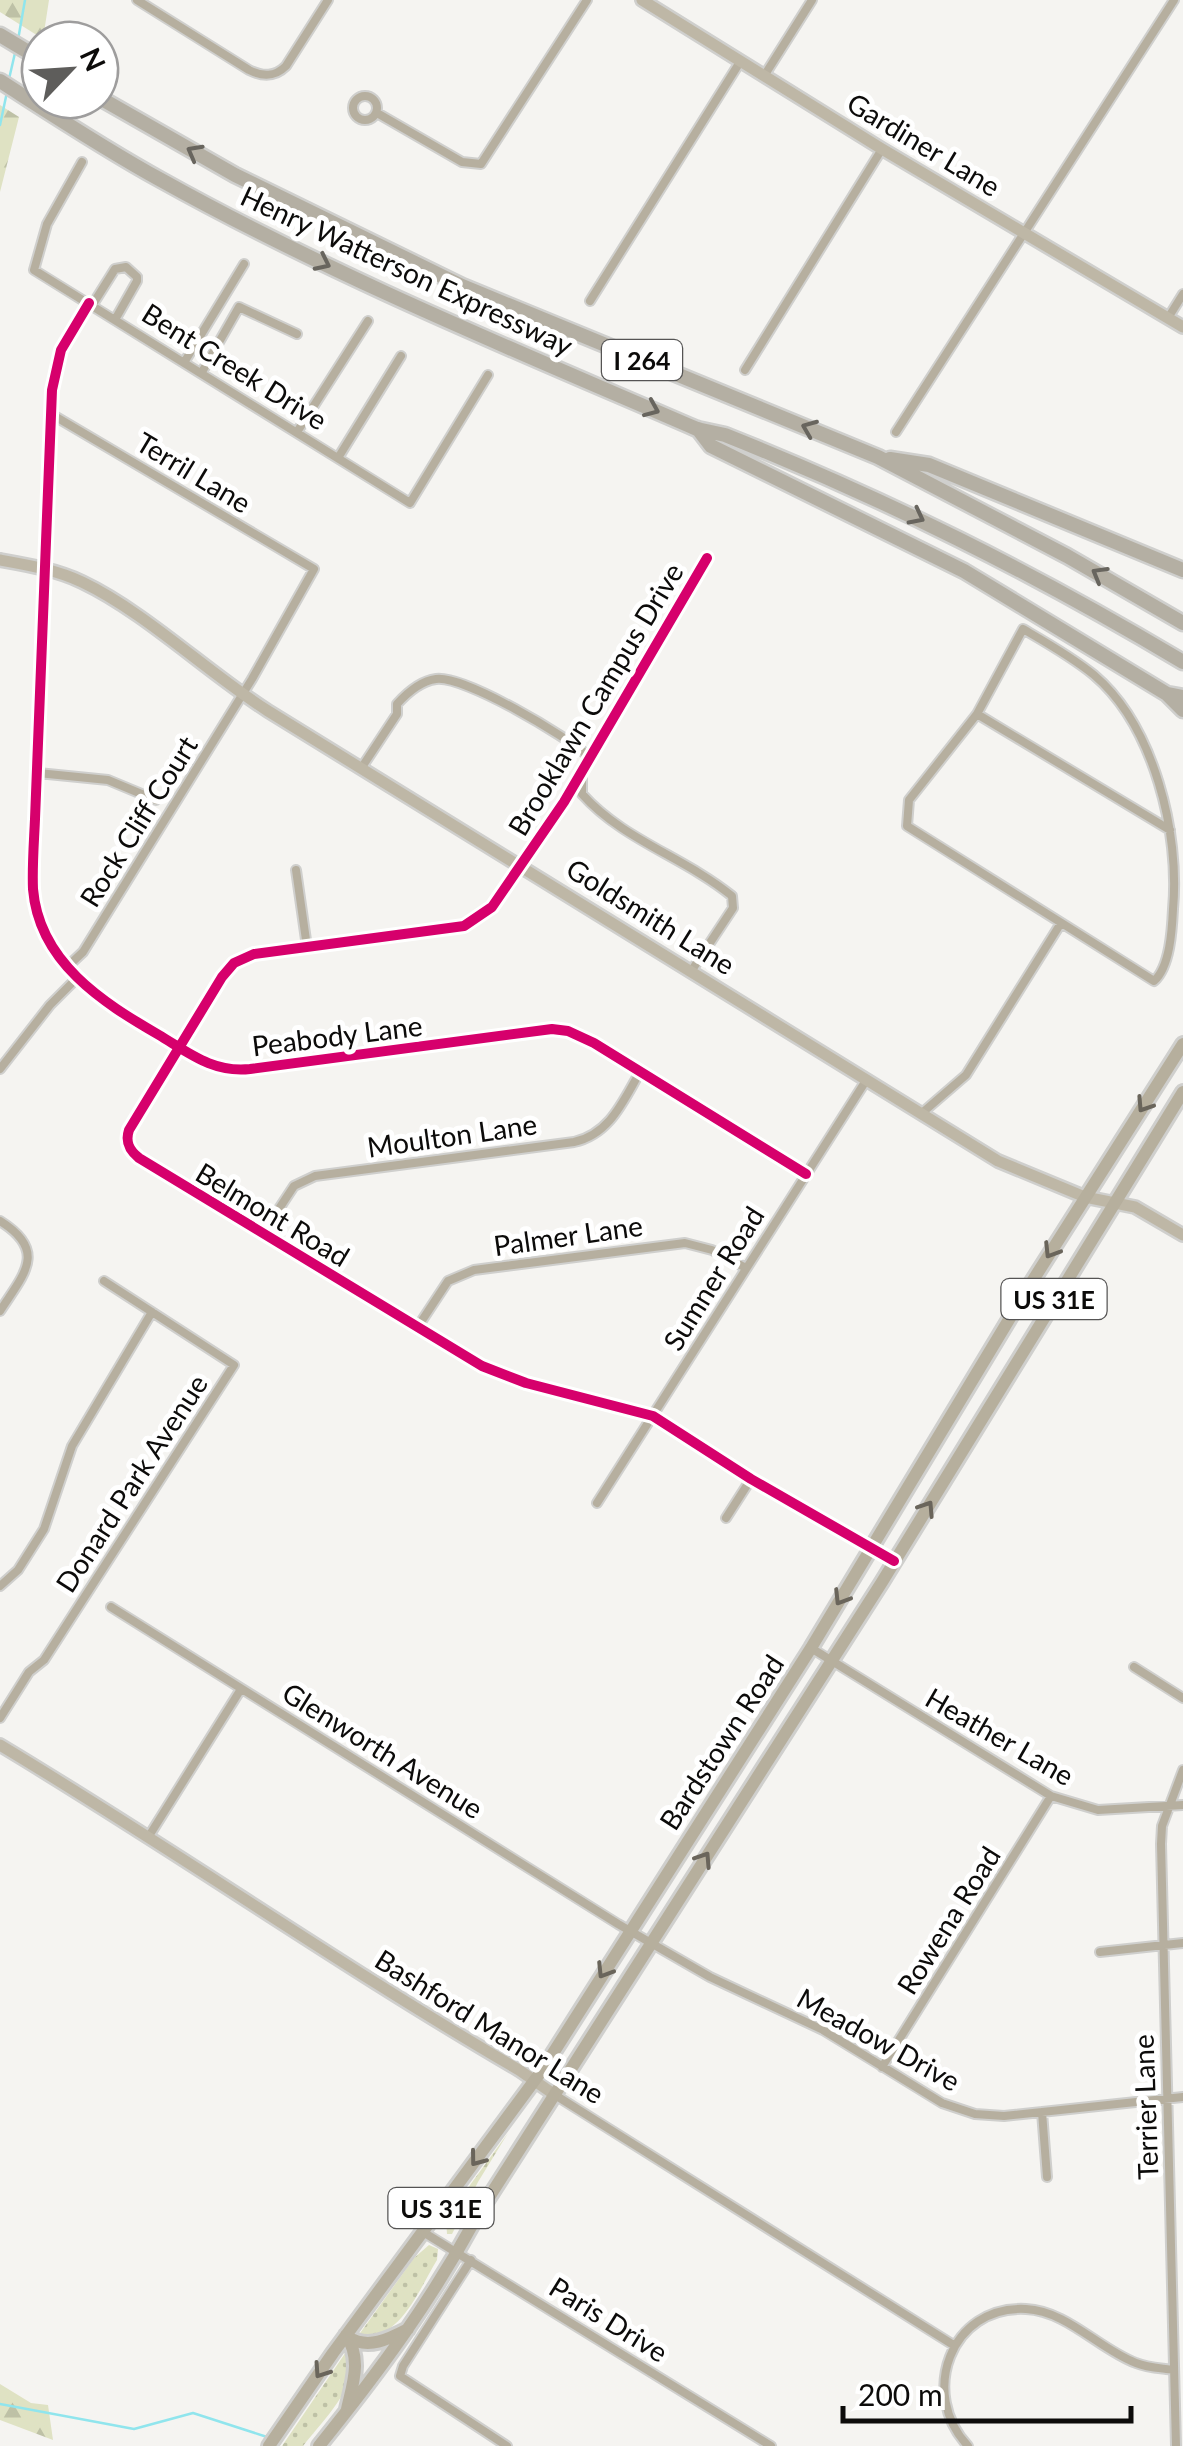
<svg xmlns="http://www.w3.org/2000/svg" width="1183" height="2446" font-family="Lato,sans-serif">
<defs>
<pattern id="grass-dots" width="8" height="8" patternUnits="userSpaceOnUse" patternTransform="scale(2.5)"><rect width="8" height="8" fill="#dfe2c3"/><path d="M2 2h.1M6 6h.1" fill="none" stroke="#bec1a6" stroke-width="1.8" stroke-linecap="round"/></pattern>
<pattern id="forest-firs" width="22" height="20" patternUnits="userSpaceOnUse" patternTransform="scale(2.5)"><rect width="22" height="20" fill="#dfe2c3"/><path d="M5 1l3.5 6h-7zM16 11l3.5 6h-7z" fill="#bec1a6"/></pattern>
</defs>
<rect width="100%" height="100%" fill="#f5f4f1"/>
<path fill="url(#grass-dots)" d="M508,2133L478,2182L452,2234H447L446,2218Z
M429,2245L438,2249L437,2260C418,2291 400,2342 358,2336L414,2258Z
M348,2349C364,2383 322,2421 303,2446H282Z"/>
<path fill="url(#forest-firs)" d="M0,0H49L43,39L0,12Z
M0,105L19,117L0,192Z
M0,2384L31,2403L48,2405L53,2440L0,2420Z"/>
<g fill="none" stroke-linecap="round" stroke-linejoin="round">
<path stroke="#90e5ed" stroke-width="2.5" d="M18,40L25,0
M9,79L15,53
M0,125L7,92
M0,2404L134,2429L193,2413L267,2437"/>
<defs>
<path id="street" d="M137,0L249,70C263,77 275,77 286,66L328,0
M764,76L812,0
M353 108a12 12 0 1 1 24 0a12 12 0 1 1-24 0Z
M377,113L462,162L481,164L587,0
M82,162L47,224L34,270L410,503L488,375
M590,301L740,62
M89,303L61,350L52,390L35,819C34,842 32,866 33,889C39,962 102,1002 159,1035C189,1053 213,1073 250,1069L552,1029L568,1031L594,1043L806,1174
M93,304L115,269L126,267L137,277V281L116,318
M1168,318L1183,294
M185,361L244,264
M745,370L882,149
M202,372L239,307L297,334
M51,414L314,569L252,679L83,952L67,967
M297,432L368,321
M896,432L1174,0
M338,458L401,356
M707,558L564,802L492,907L464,926L254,954L234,963L222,977L129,1130C125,1142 129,1150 139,1158L482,1366L526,1383L653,1416L751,1479L894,1561
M1023,629C1047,643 1072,657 1094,675C1154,726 1180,833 1173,909C1172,930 1170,967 1154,981L907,826L909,800L977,714Z
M977,714L1170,830
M362,767L397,714V704C407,693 420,681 436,679C464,675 568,737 588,756
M38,773L108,780L156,800
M582,774V794C623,840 684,857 732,896L733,908L692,970
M296,870L307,947
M0,1069L50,1005L77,978
M922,1113L966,1075L1061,923
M0,1221C48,1251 24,1274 0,1311
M263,1233L294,1186L315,1176L574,1142C610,1134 623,1101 640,1072
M417,1328L448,1281L474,1270L685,1243L712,1250L746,1268
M597,1503L867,1079
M726,1518L751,1479
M0,1586L18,1570L44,1529L72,1446L152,1312
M111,1607L618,1924L710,1977L823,2030L942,2103L975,2114L1004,2116L1183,2097
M811,1648L1051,1796L1098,1810L1183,1805
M1134,1667L1183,1698
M0,1718L29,1672L44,1660L234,1365L104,1281
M149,1836L241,1689
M1100,1952L1183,1943
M882,2067L1051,1796
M555,2095L955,2346
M1042,2112L1047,2177
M423,2232L771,2446
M471,2260L403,2366L400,2376L507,2446
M968,2446C919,2394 950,2305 1026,2309C1067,2311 1099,2349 1136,2363C1148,2368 1161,2368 1174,2370
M1176,2446L1161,1844L1162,1826L1183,1770"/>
<path id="secondary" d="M642,0L882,149L1183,327
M0,560C28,565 57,570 82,582C145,612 207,672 268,711L998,1161L1085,1197L1135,1207L1183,1235
M0,1745C175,1850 342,1967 519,2070L555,2095"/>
<path id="primary" d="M346,2335C362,2359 353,2383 347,2409
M348,2337C368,2350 389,2339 408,2329
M269,2446L333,2353L543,2069L811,1648L1028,1288L1183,1044
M319,2446C382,2368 431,2301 479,2213L882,1582L1183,1092"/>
<path id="highway" d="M0,35L40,59
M0,81C53,115 106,150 161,180C333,276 517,351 697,429L725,435C888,500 1032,572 1183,662
M100,98L235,175L462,286L878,457L1067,556L1183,623
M698,429L711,446L964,571L1167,694L1183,697
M890,459L929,465L1183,570
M1167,694L1183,710"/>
</defs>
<use href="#street" stroke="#cfcfcd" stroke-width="12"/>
<use href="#secondary" stroke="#cfcfcd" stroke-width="16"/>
<use href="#primary" stroke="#cfcfcd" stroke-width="18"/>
<use href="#highway" stroke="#cfcfcd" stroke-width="19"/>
<use href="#street" stroke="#b6af9f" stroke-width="8"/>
<use href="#secondary" stroke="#beb7a6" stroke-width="11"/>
<use href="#primary" stroke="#b6af9d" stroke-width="12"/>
<use href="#highway" stroke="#b4afa3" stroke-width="14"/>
<defs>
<path id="cycleway" d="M89,303L61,350L52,390L35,819C34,842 32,866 33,889C39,962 102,1002 159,1035C189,1053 213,1073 250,1069L552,1029L568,1031L594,1043L806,1174
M707,558L564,802L492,907L464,926L254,954L234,963L222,977L129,1130C125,1142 129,1150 139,1158L482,1366L526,1383L653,1416L751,1479L894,1561"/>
</defs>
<use href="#cycleway" stroke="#fff" stroke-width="16"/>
<use href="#cycleway" stroke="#d6006c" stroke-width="10"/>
</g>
<defs><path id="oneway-chevron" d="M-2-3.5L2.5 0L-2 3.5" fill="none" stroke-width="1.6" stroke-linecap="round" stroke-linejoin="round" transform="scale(2.5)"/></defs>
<g stroke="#68655e">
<use href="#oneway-chevron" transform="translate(194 152) rotate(-151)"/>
<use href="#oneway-chevron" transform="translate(323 263) rotate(26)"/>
<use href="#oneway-chevron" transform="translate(652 409) rotate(23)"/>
<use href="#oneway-chevron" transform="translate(809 428) rotate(-158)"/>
<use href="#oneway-chevron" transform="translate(917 517) rotate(27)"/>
<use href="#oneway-chevron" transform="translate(1099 574) rotate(-150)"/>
</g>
<g stroke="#6a655b">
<use href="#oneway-chevron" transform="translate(1144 1105) rotate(123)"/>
<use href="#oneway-chevron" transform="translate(1051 1251) rotate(122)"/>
<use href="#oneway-chevron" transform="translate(927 1508) rotate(-57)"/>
<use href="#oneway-chevron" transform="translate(841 1598) rotate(122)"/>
<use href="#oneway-chevron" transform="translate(704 1859) rotate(-57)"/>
<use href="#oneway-chevron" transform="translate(604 1971) rotate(122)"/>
<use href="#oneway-chevron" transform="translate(477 2159) rotate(127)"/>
<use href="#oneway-chevron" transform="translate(321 2371) rotate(124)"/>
</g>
<g text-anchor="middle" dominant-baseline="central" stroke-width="10" stroke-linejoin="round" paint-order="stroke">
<g fill="#fff" stroke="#555454" stroke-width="2.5">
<rect x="602" y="340" width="80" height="40" rx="8"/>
<rect x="1001.5" y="1279" width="105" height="40" rx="8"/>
<rect x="388.5" y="2188" width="105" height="40" rx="8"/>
</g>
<g font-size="25" font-weight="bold" fill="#0c0b0a">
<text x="642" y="360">I 264</text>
<text x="1054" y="1299">US 31E</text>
<text x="441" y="2208">US 31E</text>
</g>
<g font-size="28" fill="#0c0b0a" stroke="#fff">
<text transform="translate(924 144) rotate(31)">Gardiner Lane</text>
<text transform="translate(407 270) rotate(25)">Henry Watterson Expressway</text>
<text transform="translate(235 366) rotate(32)">Bent Creek Drive</text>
<text transform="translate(194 472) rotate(31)">Terril Lane</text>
<text transform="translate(595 699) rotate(-59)">Brooklawn Campus Drive</text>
<text transform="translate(138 821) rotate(-58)">Rock Cliff Court</text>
<text transform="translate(651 916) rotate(32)">Goldsmith Lane</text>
<text transform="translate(337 1035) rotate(-7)">Peabody Lane</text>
<text transform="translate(452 1135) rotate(-8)">Moulton Lane</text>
<text transform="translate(273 1214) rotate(31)">Belmont Road</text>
<text transform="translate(568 1235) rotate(-8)">Palmer Lane</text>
<text transform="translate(713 1278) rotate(-58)">Sumner Road</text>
<text transform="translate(131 1483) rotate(-57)">Donard Park Avenue</text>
<text transform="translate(1000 1736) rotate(30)">Heather Lane</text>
<text transform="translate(721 1742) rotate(-57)">Bardstown Road</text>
<text transform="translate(383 1750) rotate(32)">Glenworth Avenue</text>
<text transform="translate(948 1920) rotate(-58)">Rowena Road</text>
<text transform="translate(490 2026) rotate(32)">Bashford Manor Lane</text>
<text transform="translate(879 2039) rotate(29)">Meadow Drive</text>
<text transform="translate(1145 2107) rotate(-92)">Terrier Lane</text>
<text transform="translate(609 2319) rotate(32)">Paris Drive</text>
</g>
</g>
<g transform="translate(70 70) rotate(65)"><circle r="48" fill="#ffffff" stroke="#9e9d9d" stroke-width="2.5"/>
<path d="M0-8L18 38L0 25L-18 38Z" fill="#5e5d5b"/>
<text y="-15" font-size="28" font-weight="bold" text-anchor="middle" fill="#0c0b0a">N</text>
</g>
<path d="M843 2406v15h288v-15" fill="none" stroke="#0c0b0a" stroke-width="5"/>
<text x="858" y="2406" font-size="30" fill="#0c0b0a" stroke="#ffffff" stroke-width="8" paint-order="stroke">200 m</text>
</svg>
